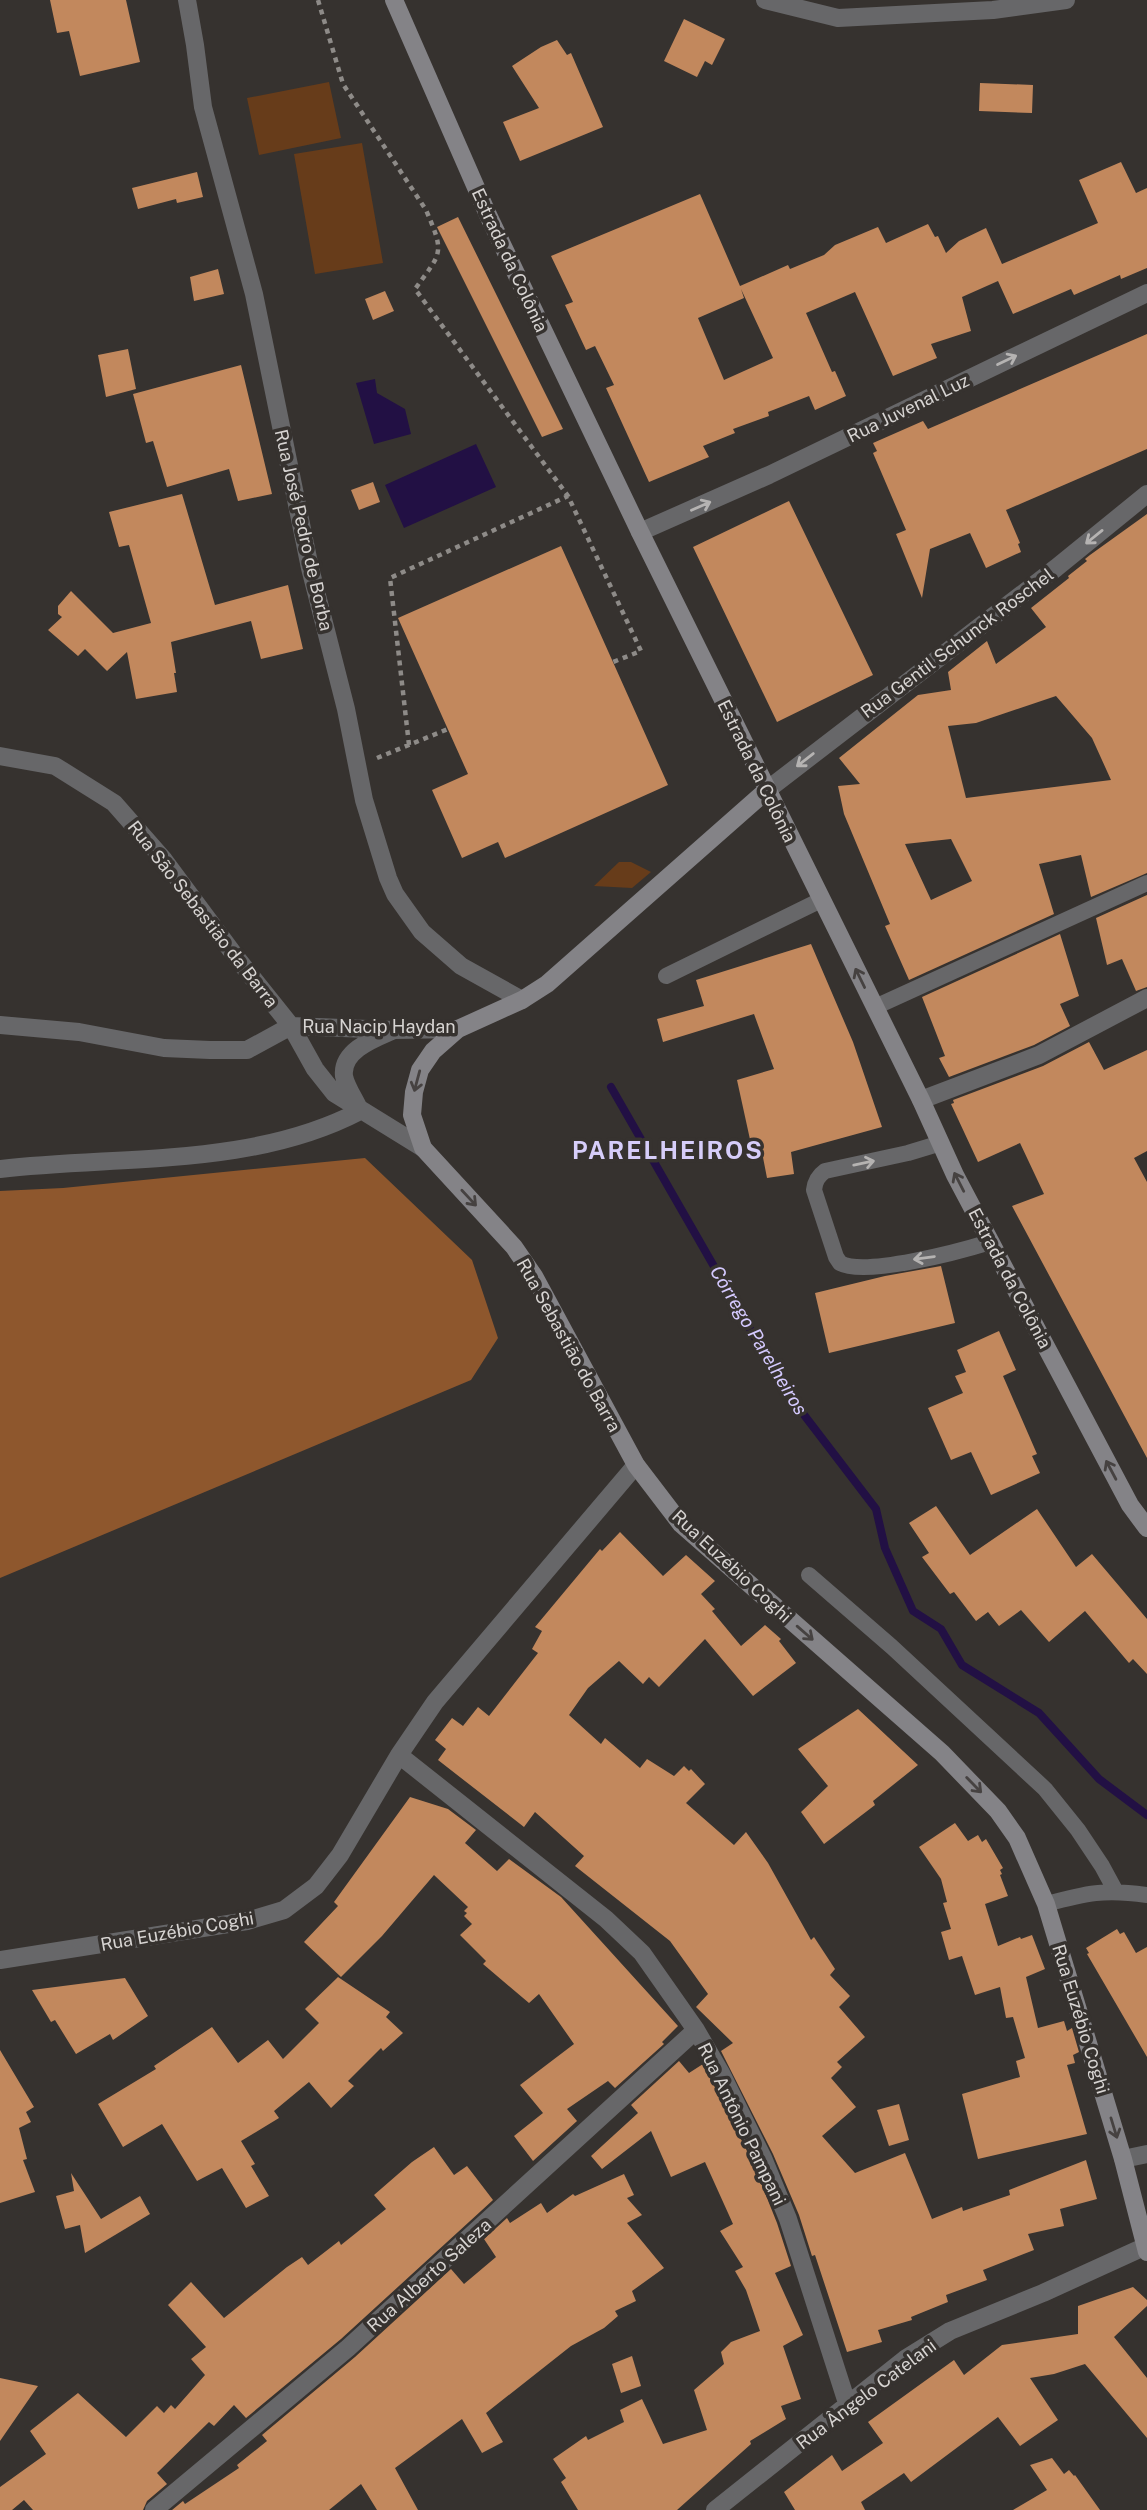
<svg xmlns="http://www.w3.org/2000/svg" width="1147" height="2510" font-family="'Public Sans',sans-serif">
<rect width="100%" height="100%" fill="#36322f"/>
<path fill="#673c1a" d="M329,82L341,138L259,155L247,98Z
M362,143L383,263L315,274L294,154Z
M619,862H631L651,872L632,888L594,886Z"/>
<path fill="#8e572d" d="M365,1158L472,1260L498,1338L471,1380L0,1578V1191L63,1188Z"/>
<path fill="#221044" d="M375,379L377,393L405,409L411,434L374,444L356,383Z
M476,444L496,487L404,528L385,485Z"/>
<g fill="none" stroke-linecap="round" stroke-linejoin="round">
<path stroke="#221044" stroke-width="8" d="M611,1087L785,1390L876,1509L885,1548L913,1611L941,1629L962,1665L1039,1713L1099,1779L1147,1815"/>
</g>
<path fill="#c2885d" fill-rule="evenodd" d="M50,0H126L140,62L80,76L69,31L57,33Z
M684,19L725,39L712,65L705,61L697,77L664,61Z
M557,40L567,55L571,53L603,127L520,161L503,122L539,108L512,66L541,47Z
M980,83L1033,85L1032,113L979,111Z
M1121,162L1136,193L1147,188V268L1121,279L1120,275L1074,295L1071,289L1013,314L998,281L962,297L971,331L931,344L937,358L893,376L855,292L806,313L832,372L835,371L846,396L815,410L809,396L768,412L769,416L733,429L735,433L703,446L709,457L649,482L606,388L614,385L595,346L586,350L565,305L573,302L551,256L700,194L740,286L788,265L790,269L824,255L835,245L878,227L886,243L928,224L935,237L938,236L946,253L959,241L986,228L1002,264L1098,223L1079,180ZM741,289L773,358L724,380L698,318L744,298Z
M197,172L203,197L177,203L176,199L138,209L132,188Z
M458,217L544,391L563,429L542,437L437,227Z
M218,269L224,294L194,301L190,277Z
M385,291L394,311L373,320L365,299Z
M1147,334V449L1006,510L1020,543L1018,544L1021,552L986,568L970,533L930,549L922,598L896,534L906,530L873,453L877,451L873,443L923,421L928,429Z
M128,349L136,389L106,397L98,355Z
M241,365L272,494L238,501L229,469L167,487L153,441L146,443L133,394Z
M373,482L380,502L359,510L351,490Z
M182,494L215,605L288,585L303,649L261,659L251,621L171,642L176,673H174L177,692L136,699L127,652L107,671L85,649L78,656L48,630L62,617L58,614V606L71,591L113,633L151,623L129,545L119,547L109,512Z
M789,501L873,675L777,722L693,547Z
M1147,514V873L1091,897L1081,855L1039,864L1054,914L909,980L885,926L890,924L844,814L838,786L860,784L839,758L918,695L951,690L948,672L987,641L996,664L1046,627L1031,608L1069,578L1068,576L1087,561L1085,559L1090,555ZM1056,696L1092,738L1111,780L966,798L948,726L976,723ZM951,839L972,881L931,900L905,844Z
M561,546L668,785L505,858L498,842L462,858L432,790L468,774L398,618Z
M1147,895V987L1136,991L1122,959L1107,965L1096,918Z
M1060,934L1079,996L1060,1004L1070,1026L1034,1045L949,1077L939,1058L945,1056L922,997Z
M811,944L853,1042L882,1127L791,1152L794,1174L767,1178L760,1142L751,1144L737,1080L774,1069L754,1014L663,1042L657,1019L704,1006L696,980Z
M1089,1042L1104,1070L1147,1050V1151L1134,1158L1147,1182V1458L1012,1206L1044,1194L1020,1143L978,1162L951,1104L954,1103L953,1100L1043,1066Z
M941,1266L955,1323L829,1353L815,1293L885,1276Z
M999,1331L1016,1370L1003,1376L1037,1454L1032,1456L1040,1473L991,1495L971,1452L951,1460L928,1408L963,1393L955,1376L966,1372L957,1350Z
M936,1506L970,1555L1037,1509L1076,1567L1092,1554L1147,1619V1674L1133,1659L1129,1663L1085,1611L1049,1642L1021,1610L999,1626L988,1612L976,1621L954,1592L950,1594L922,1557L929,1553L909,1523Z
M620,1532L663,1576L686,1555L715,1581L701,1594L715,1609L712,1611L741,1646L765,1625L781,1639L779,1641L796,1663L753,1696L705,1639L659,1687L649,1677L643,1684L619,1661L588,1688L569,1715L601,1744L605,1738L640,1768L647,1759L674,1776L684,1766L689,1771L691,1769L705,1784L686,1803L734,1845L746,1832L768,1863L811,1940L814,1937L835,1969L830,1975L850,1996L839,2007L865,2037L837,2062L842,2067L831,2078L856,2107L822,2136L855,2173L905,2153L932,2219L962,2207L963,2211L1010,2195L1009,2190L1086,2160L1097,2199L1060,2209L1064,2226L1028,2234L1034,2250L983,2270L987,2280L946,2295L948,2302L911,2317L912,2320L878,2330L882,2342L847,2352L815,2255L812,2256L799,2215L773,2154L721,2051L733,2043L696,2007L708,1994L670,1941L575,1866L584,1856L535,1812L524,1827L438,1760L446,1749L435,1740L452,1718L463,1726L478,1707L489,1716L538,1653L532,1649L542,1631L535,1627L600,1549L602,1551Z
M858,1709L918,1765L873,1801L875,1805L824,1844L801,1812L828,1786L798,1749Z
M410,1797L448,1809L476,1830L465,1843L497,1871L509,1859L561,1897L678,2026L662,2042L664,2044L615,2088L608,2081L567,2109L577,2121L533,2161L514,2136L543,2113L520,2085L574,2044L539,1994L529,2003L483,1964L486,1961L460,1935L472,1924L464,1916L467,1913L464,1911L468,1907L434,1875L382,1936L341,1977L304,1942L338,1906L334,1902Z
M955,1823L968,1841L978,1835L982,1842L986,1839L1003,1868L1000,1870L1002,1874L1000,1875L1008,1896L985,1904L998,1946L1020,1937L1021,1939L1032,1935L1045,1969L1026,1977L1038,2028L1064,2021L1067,2031L1072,2028L1079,2052L1073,2055L1075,2063L1067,2065L1087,2134L978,2159L962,2094L1020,2077L1016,2061L1025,2058L1013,2017L1006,2018L1000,1987L975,1995L962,1956L949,1960L941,1932L951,1929L943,1903L947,1902L941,1879L919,1847Z
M1117,1929L1120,1934L1124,1932L1136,1953L1147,1947V2057L1087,1954L1089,1953L1086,1948Z
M338,1977L390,2012L386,2017L403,2033L383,2051L381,2048L348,2081L354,2086L331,2108L309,2082L274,2111L279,2118L241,2141L255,2164L251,2166L269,2196L246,2208L222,2168L197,2181L162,2124L123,2147L98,2104L156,2069L154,2066L212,2027L238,2063L268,2040L283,2059L319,2023L305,2009Z
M125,1978L148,2016L113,2040L110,2034L76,2054L55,2020L51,2022L32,1990Z
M0,2050L34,2107L26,2112L31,2122L19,2128L27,2159L23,2160L35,2192L0,2203Z
M679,2061L689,2073L703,2064L753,2163L777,2223L791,2266L775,2273L803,2335L783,2346L801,2399L781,2406L786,2419L750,2441L751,2444L677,2510H578L561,2482L566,2478L553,2459L586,2436L588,2440L624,2422L620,2410L642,2399L663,2444L707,2430L694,2390L724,2364L721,2352L731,2342L760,2331L746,2290L735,2271L743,2267L720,2231L733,2224L705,2162L671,2177L651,2131L602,2169L591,2156L638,2113L631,2105Z
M899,2104L909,2140L889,2146L877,2110Z
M434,2147L454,2175L467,2166L493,2200L341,2339L246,2418L234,2405L214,2426L209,2422L157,2473L167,2484L147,2501L143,2510H33L24,2500L12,2510H0V2487L46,2454L30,2431L78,2393L126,2437L157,2406L164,2413L171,2405L175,2409L205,2375L191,2359L206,2347L168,2305L191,2282L224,2318L287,2267L302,2257L308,2265L339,2241L341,2245L386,2209L374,2195L412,2162Z
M71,2173L101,2219L140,2196L150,2214L85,2253L80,2225L65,2229L56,2196L74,2191Z
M624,2174L634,2195L627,2198L642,2215L627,2223L664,2268L632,2291L636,2301L615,2311L618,2316L604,2328L571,2346L486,2413L503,2442L482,2453L462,2419L395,2468L418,2510H377L361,2484L329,2510H172L183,2501L185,2504L239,2468L237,2465L267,2441L262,2435L355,2357L451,2269L464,2284L496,2257L484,2239L507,2218L510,2223L541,2203L547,2213L573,2194L575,2196Z
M1133,2287L1147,2300V2306L1114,2337L1147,2378V2438L1085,2364L1054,2374L1030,2378L1058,2420L1020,2446L998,2417L911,2482L904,2473L861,2502L865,2510H795L784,2492L832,2455L842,2471L883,2443L868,2422L954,2360L964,2375L1002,2345L1078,2334V2306Z
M632,2356L641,2386L621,2393L612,2364Z
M0,2378L38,2386L0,2441Z
M1052,2458L1064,2474L1069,2470L1074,2476L1075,2475L1100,2510H1013L1047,2490L1030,2465Z"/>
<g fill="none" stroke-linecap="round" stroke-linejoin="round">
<path stroke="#8e8b88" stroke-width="4.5" stroke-dasharray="5 5" stroke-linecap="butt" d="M318,0L343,84L426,210C445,254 442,252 415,289L568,496
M409,745L390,578L568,496L641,651L613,662
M377,758L448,729"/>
<path stroke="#676769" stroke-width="16" d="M666,976L821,900
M875,1007L1147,883
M941,1143L908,1153L825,1171C818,1176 815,1181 814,1190L836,1257L840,1263C865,1277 961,1251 990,1242
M809,1575L892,1647L1045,1789L1078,1830L1102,1866L1115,1890
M1046,1904C1087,1893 1104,1889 1147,1895"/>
<path stroke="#676769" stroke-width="18" d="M187,0L195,45L203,107L254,294L310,568L346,709L364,800L388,878L395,894L422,932L461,966L522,1000
M765,0L838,18L993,10L1066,0
M640,532L769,475L1147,293
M0,756L55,766L114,803L164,860L236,957L291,1026L315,1069L334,1093L423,1148
M767,790L1056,568L1147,494
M0,1025L79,1032L164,1048L210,1050H247L291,1026L394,1030L458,1029
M921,1100L1039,1055L1147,998
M0,1169C119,1155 251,1168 360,1111C356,1101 346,1087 344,1076C341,1050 376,1038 394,1030
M399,1755L606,1919L642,1953L696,2030L721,2073L763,2158L788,2219L848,2406
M0,1960L247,1921L284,1910L316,1886L340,1855L399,1755L435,1702L636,1465
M1123,2159L1147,2154
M154,2510L348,2348L696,2030
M715,2510L905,2359L950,2331L1043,2293L1144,2247"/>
<path stroke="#848387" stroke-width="18" d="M394,0L488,215L640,532L921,1100L955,1175L1130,1505L1147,1528
M767,790L547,984L522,1000L458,1029L433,1051L420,1070L414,1092L412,1115L423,1148L514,1247L534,1276L636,1465L681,1524L942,1753L998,1811L1017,1838L1046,1904L1123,2159L1147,2252"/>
</g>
<defs><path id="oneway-shaft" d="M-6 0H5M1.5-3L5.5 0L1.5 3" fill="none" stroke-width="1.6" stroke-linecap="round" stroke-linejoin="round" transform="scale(1.75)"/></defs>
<g stroke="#b5b3b2">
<use href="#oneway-shaft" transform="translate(1007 360) rotate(-26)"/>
<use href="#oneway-shaft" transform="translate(701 506) rotate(-24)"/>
<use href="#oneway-shaft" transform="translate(1094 537) rotate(141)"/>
<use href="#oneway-shaft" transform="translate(805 760) rotate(142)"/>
<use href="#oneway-shaft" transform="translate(864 1163) rotate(-12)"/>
<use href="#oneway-shaft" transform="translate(924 1258) rotate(172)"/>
</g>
<g stroke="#464241">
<use href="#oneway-shaft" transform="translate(860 978) rotate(-116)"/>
<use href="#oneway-shaft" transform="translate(417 1081) rotate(105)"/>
<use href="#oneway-shaft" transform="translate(959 1182) rotate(-117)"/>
<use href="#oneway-shaft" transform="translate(469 1198) rotate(47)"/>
<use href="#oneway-shaft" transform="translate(1111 1470) rotate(-118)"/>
<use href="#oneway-shaft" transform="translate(805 1633) rotate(41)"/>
<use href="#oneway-shaft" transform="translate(974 1785) rotate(46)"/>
<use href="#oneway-shaft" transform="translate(1114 2128) rotate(73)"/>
</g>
<g text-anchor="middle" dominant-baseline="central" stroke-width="7" stroke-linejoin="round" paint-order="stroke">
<g font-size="18" fill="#d7d4d2" stroke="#36322f">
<text transform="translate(510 260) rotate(65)">Estrada da Colônia</text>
<text transform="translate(908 408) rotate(-26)">Rua Juvenal Luz</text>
<text transform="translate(304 530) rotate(77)">Rua José Pedro de Borba</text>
<text transform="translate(957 643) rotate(-37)">Rua Gentil Schunck Roschel</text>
<text transform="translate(757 771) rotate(64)">Estrada da Colônia</text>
<text transform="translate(203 914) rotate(52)">Rua São Sebastião da Barra</text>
<text x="379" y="1026">Rua Nacip Haydan</text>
<text transform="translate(1010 1278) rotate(62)">Estrada da Colônia</text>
<text transform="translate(569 1345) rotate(61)">Rua Sebastião do Barra</text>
<text transform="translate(732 1566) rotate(43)">Rua Euzébio Coghi</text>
<text transform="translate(177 1931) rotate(-10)">Rua Euzébio Coghi</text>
<text transform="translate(1081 2019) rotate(73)">Rua Euzébio Coghi</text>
<text transform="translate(742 2124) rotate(64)">Rua Antônio Pampani</text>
<text transform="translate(429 2275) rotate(-42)">Rua Alberto Saleza</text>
<text transform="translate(866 2394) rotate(-37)">Rua Ângelo Catelani</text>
</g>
<g font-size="19" font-style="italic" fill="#d4c9fe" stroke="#36322f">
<text transform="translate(759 1340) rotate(59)">Córrego Parelheiros</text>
</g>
<g font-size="24" font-weight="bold" letter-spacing="2" fill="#d6cdf9" stroke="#36322f">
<text x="668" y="1150">PARELHEIROS</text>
</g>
</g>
</svg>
